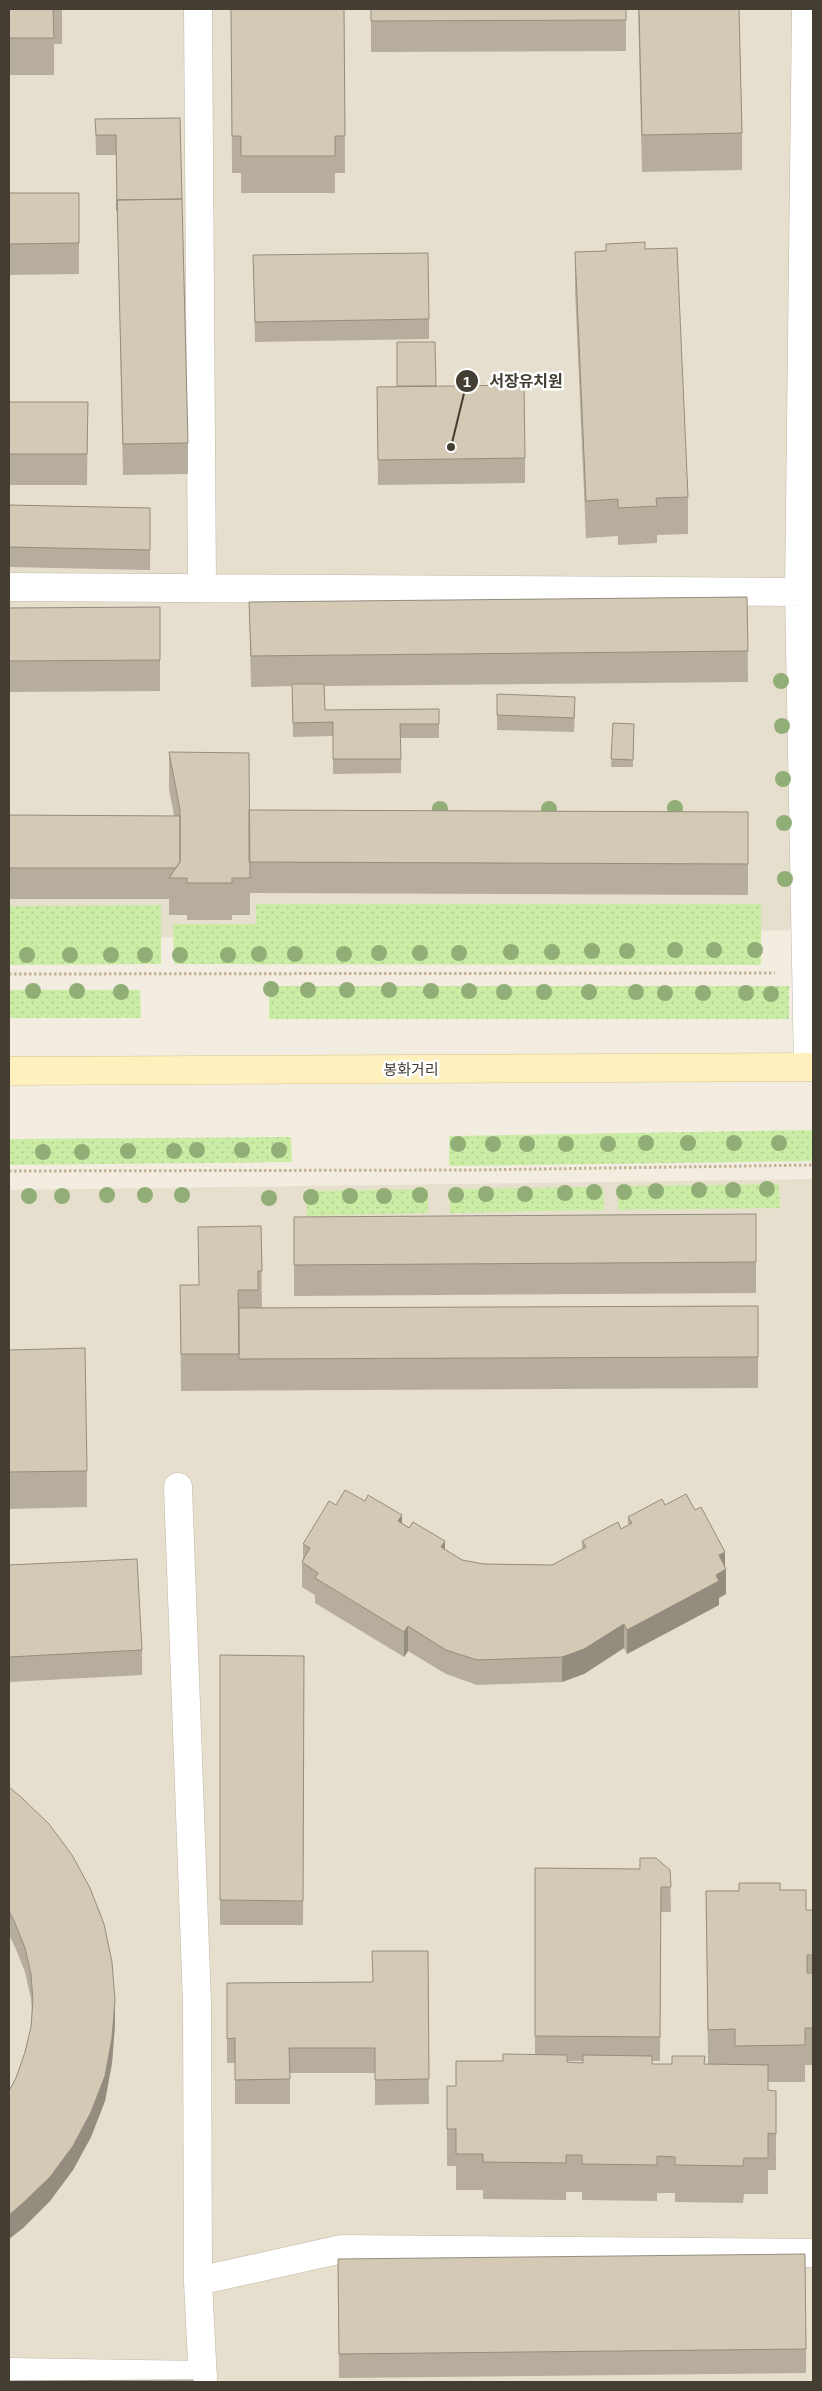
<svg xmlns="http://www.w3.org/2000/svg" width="822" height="2391" font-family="Helvetica,'Noto Sans KR',sans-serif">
<defs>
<pattern id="grass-dots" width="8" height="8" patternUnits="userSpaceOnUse" patternTransform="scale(1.25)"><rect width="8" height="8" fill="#cbeca5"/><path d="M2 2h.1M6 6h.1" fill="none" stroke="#b0cb8e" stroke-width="1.8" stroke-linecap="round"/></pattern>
</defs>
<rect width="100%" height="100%" fill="#f3ede1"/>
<path fill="#e7dfce" d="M9,9H813V930L9,939Z
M813,1179V2382H9V1190Z"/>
<path fill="url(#grass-dots)" d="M256,904H761V965L174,964L173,924H256Z
M161,905V964L9,965V906Z
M269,986H789V1019H269Z
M9,990H140L141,1018H9Z
M813,1130V1161L449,1166V1136Z
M291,1137L292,1162L9,1165V1139Z
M779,1184L780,1208L618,1210V1186Z
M603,1187L604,1210L450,1213L449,1189Z
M428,1189V1213L307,1216V1191Z"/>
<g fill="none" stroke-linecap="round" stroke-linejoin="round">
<defs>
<path id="minor" d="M198,9L202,588
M806,9L799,592L808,1067
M9,587L813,592
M178,1487L197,2003L198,2281L203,2382
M198,2281L342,2249L813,2253
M9,2372L203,2375"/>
<path id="secondary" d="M9,1071L813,1067"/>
</defs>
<use href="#minor" stroke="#c1b8a6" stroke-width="29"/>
<use href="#secondary" stroke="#d7c48b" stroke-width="29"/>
<path stroke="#c2b193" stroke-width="3" stroke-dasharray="2.5 2.5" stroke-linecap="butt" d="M9,974L775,973
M9,1171L473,1170L813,1165"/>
<use href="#minor" stroke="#fff" stroke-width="28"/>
<use href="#secondary" stroke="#fff0be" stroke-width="28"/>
</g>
<g fill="#92ae77">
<circle cx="781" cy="681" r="8"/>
<circle cx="782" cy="726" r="8"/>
<circle cx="783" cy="779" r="8"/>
<circle cx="675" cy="808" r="8"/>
<circle cx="440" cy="809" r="8"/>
<circle cx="549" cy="809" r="8"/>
<circle cx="784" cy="823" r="8"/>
<circle cx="785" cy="879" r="8"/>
<circle cx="675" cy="950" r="8"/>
<circle cx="714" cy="950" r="8"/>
<circle cx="755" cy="950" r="8"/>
<circle cx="592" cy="951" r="8"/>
<circle cx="627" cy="951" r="8"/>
<circle cx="511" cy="952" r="8"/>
<circle cx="552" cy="952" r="8"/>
<circle cx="379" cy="953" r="8"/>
<circle cx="420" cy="953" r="8"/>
<circle cx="459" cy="953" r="8"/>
<circle cx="259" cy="954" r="8"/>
<circle cx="295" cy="954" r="8"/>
<circle cx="344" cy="954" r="8"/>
<circle cx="27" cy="955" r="8"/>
<circle cx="70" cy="955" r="8"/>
<circle cx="111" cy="955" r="8"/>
<circle cx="145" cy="955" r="8"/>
<circle cx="180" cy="955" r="8"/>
<circle cx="228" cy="955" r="8"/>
<circle cx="271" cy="989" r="8"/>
<circle cx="308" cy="990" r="8"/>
<circle cx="347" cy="990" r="8"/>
<circle cx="389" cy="990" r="8"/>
<circle cx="33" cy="991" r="8"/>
<circle cx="77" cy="991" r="8"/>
<circle cx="431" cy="991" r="8"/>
<circle cx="469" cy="991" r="8"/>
<circle cx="121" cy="992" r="8"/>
<circle cx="504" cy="992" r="8"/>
<circle cx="544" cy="992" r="8"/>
<circle cx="589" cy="992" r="8"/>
<circle cx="636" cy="992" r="8"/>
<circle cx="665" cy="993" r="8"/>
<circle cx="703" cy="993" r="8"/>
<circle cx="746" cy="993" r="8"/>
<circle cx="771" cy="994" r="8"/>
<circle cx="646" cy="1143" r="8"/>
<circle cx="688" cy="1143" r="8"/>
<circle cx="734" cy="1143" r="8"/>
<circle cx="779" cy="1143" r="8"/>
<circle cx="458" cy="1144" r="8"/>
<circle cx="493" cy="1144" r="8"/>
<circle cx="527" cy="1144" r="8"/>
<circle cx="566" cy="1144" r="8"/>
<circle cx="608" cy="1144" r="8"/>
<circle cx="197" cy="1150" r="8"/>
<circle cx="242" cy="1150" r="8"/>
<circle cx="279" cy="1150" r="8"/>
<circle cx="128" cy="1151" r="8"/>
<circle cx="174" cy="1151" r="8"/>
<circle cx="43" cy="1152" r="8"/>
<circle cx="82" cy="1152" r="8"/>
<circle cx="767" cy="1189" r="8"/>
<circle cx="699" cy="1190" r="8"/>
<circle cx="733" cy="1190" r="8"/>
<circle cx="656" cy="1191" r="8"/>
<circle cx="594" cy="1192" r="8"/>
<circle cx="624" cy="1192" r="8"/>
<circle cx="565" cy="1193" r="8"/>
<circle cx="486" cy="1194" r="8"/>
<circle cx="525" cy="1194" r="8"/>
<circle cx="107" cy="1195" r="8"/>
<circle cx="145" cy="1195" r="8"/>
<circle cx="182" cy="1195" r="8"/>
<circle cx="420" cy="1195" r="8"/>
<circle cx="456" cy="1195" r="8"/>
<circle cx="29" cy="1196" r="8"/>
<circle cx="62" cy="1196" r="8"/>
<circle cx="350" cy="1196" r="8"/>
<circle cx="384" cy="1196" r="8"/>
<circle cx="311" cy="1197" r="8"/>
<circle cx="269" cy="1198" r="8"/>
</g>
<path fill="#b6ad9c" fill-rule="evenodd" d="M9,9H62V44H54V75H9Z
M231,9H344L345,173H335V193H241V173H232Z
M371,9H626V51L371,52Z
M638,9H739L742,133V170L642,172Z
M180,118L188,443V474L123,475L116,155H96L95,119Z
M9,193H79V274L9,275Z
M645,249L688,497V534L657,535V543L618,545V536L586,538L575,289V252Z
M253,255L429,319V339L255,342Z
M436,386L525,458V483L378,485L377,387Z
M9,402H88L87,485H9Z
M9,505L150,508V570L9,567Z
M747,597L748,682L324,686L325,710L439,709V738H401V773L333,774V736L293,737L292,686L251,687L249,602Z
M160,607V691L9,692V608Z
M497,694L575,711L574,732L497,730Z
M613,723L634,724L633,767H611Z
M169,752L249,810L748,812V895L250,893V915H232V920H187V915H169V899H9V815L174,816L169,789Z
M756,1214V1293L294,1296V1217Z
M261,1226L262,1308L758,1306V1388L181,1391L180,1285H199Z
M9,1350L87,1471V1507L9,1509Z
M336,1505L402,1523L462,1560L484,1564L552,1565L582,1549V1541L621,1529L628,1525V1517L665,1505L725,1567L726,1594L719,1598V1605L627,1654L624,1648L584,1674L562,1682L477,1685L446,1674L408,1651L404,1657L315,1603V1595L302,1587V1562L303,1559V1544Z
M9,1565L142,1650V1675L9,1682Z
M220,1655L304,1656L303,1925H220Z
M9,1787L115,2025L112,2063L105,2101L91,2137L73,2170L50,2201L23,2228L9,2239V2091L16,2078L25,2052L31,2027L32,2014L31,1999L25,1972L15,1947L9,1935Z
M535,1868L670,1870L671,1912H661L660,2061H652V2064H708L706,1891L780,1890L806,1910H813V2065H805V2082H768V2090L776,2091V2170H768V2194H744L743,2203L675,2202V2193H657V2201L582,2200V2192H566V2200L483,2199V2190H456V2166H447V2086H456L503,2061L535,2054ZM567,2061H583V2063L567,2062Z
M428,1951L429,2104L375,2105V2073H290V2104H235V2063H227V1983L372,1982Z
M338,2259L806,2349V2373L339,2378Z"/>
<path fill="#948d7f" d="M402,1515V1540L398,1521Z
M445,1541V1566L441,1547Z
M725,1552V1570L726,1569V1594L719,1598V1605L627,1654V1630L716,1575L719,1555Z
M624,1624V1648L584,1674L562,1682V1657Z
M408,1626V1651L404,1657V1632Z
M115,2000V2025L112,2063L105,2101L91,2137L73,2170L50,2201L23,2228L9,2239V2215Z"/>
<path fill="#d4c9b5" stroke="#948d7f" d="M9,9H53L54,38H9Z
M231,9H344L345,136H335V156H241V136H232Z
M371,9H626V20L371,21Z
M639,9H739L742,133L642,135Z
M180,118L182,199L117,200V211L116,135H96L95,119Z
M9,193H79V243L9,244Z
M182,199L188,443L123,444L117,200Z
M645,242V249L677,248L688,497L656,498L657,506L618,508V499L586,501L575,252L606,251V244Z
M428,253L429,319L255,322L253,255Z
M397,342H435L436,386H397Z
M524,385L525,458L378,460L377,387Z
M9,402H88L87,454H9Z
M9,505L150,508V550L9,547Z
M747,597L748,651L251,656L249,602Z
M160,607V660L9,661V608Z
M292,684H324L325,710L439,709V724H400L401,759H333V722L293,723Z
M497,694L575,697L574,718L497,715Z
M613,723L634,724L633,760L611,759Z
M169,752L249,753L250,878H232V883H187V878H169L180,862V810Z
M249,810L748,812V864L249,862Z
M9,815L180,816V862L176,868H9Z
M756,1214V1262L294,1265V1217Z
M261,1226L262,1271H258V1290H238L239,1354H181L180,1285H199L198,1227Z
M758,1306V1357L239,1359V1308Z
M85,1348L87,1471L9,1472V1350Z
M345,1490L365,1501L368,1495L402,1515L398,1521L409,1528L413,1522L445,1541L441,1547L462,1560L484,1564L552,1565L586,1547L582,1541L618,1522L621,1529L632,1523L628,1517L662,1499L665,1505L686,1494L695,1510L701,1507L725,1552L719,1555L726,1569L716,1575L719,1581L627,1630L624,1624L584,1649L562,1657L477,1660L446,1650L408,1626L404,1632L315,1578L318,1573L302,1562L310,1548L303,1544L329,1501L336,1505Z
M137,1559L142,1650L9,1657V1565Z
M220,1655L304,1656L303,1901L220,1900Z
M9,1787L21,1797L49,1824L72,1855L90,1888L104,1924L112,1962L115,2000L112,2038L105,2076L91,2112L73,2146L50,2177L23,2203L9,2215V2091L16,2078L25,2052L31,2027L33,2000L31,1974L25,1948L15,1923L9,1911Z
M640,1858H656L670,1870L671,1887H661L660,2037L535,2036V1868L640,1869Z
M739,1883H780V1890H806V1910H813V1955H807V1973H813V2028H805V2045L735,2046V2029L708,2030L706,1891H739Z
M372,1951H428L429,2079L375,2080V2048H289L290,2079L235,2080V2038L227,2039V1983L373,1982Z
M503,2054L567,2055V2062L583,2063V2055L652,2056V2064H672V2056H705L704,2064L768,2065V2090L776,2091V2134L768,2133V2158H744L743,2166L675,2165V2157L657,2156V2165L582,2164V2155H566V2163L483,2162V2154H456V2129H447V2086H456V2061H503Z
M805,2254L806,2349L339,2354L338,2259Z
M193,2380V2382H9V2381Z"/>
<g text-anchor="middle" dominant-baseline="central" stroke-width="5" stroke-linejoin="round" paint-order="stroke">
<g font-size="15" fill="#443d31" stroke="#fff">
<text x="411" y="1069">봉화거리</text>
</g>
</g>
<path fill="none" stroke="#443d31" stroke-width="2" d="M451 447L467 381"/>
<g fill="#443d31" stroke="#fff" stroke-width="2">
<circle cx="451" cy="447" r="5"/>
<circle cx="467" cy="381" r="12"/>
</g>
<g font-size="15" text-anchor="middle" font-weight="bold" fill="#fff">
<text x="467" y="387">1</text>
</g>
<g font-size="16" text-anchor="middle" font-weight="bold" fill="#443d31" stroke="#fff" stroke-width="5" stroke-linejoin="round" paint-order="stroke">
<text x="526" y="387">서장유치원</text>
</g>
<rect width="822" height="2391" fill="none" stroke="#443d31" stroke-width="20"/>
</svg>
